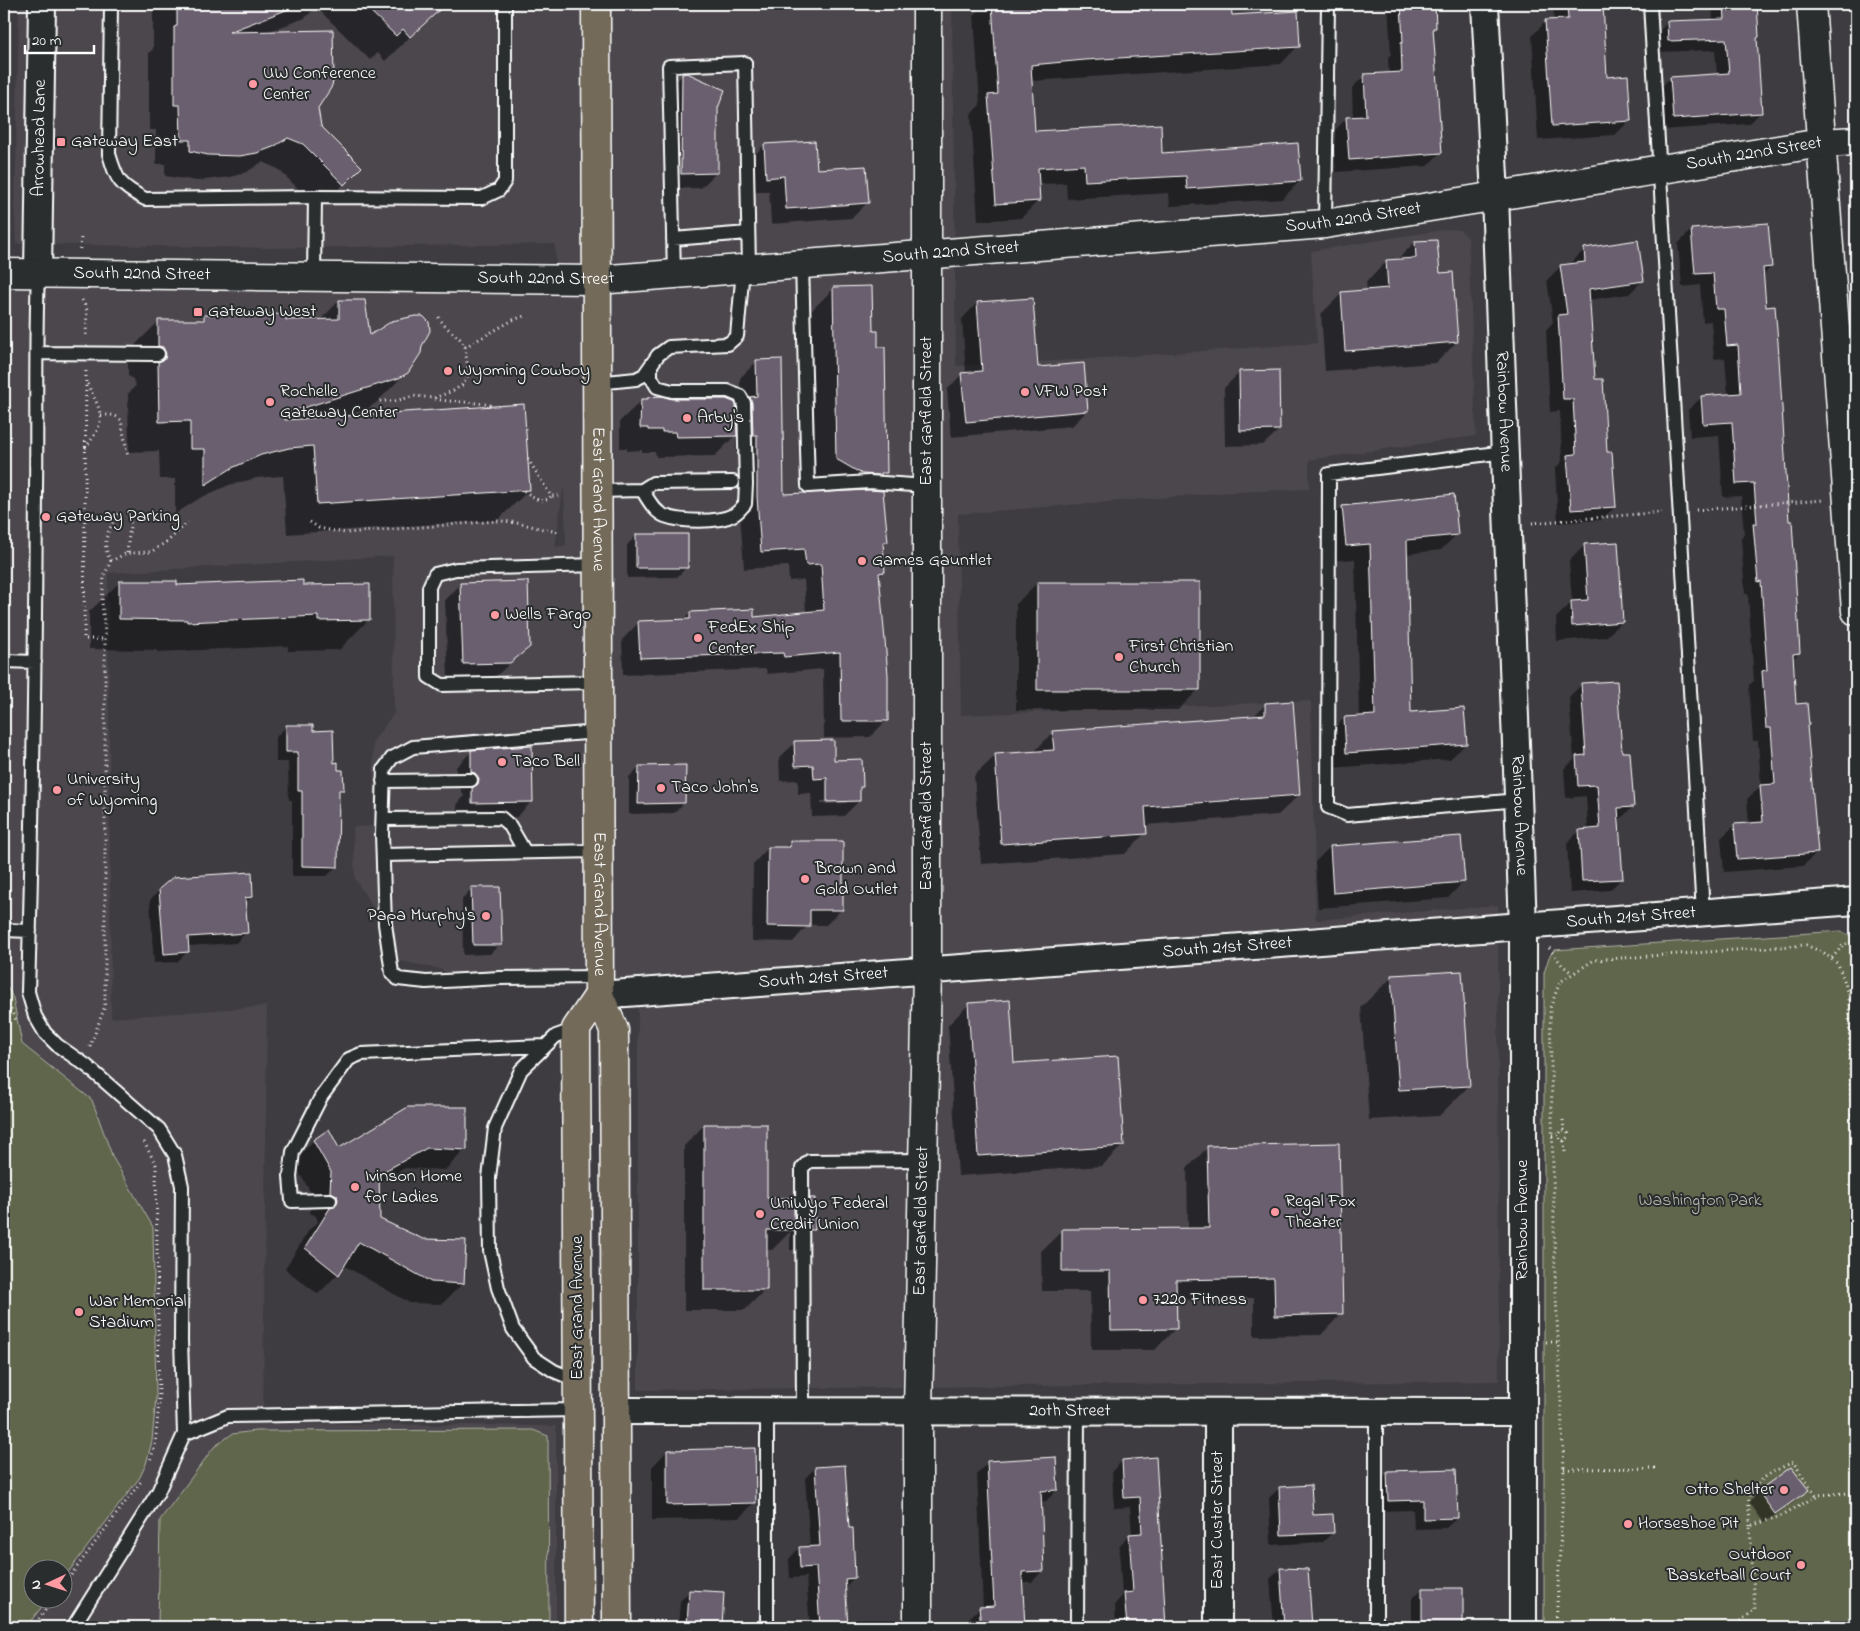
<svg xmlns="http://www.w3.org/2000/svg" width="1860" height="1631" font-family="'Indie Flower',sans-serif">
<rect width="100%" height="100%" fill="#3e3c41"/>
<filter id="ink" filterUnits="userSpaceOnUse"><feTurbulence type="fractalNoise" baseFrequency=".02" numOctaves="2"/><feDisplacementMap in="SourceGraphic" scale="10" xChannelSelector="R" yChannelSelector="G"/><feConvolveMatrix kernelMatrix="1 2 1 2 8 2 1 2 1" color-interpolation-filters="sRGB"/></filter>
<g filter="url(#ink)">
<path fill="#4c464e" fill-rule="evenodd" d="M19,4H952L956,366L1073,360L1317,343L1311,251L1448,229L1460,230L1468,238L1469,257L1476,436L1309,460V489L1233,492L958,514L961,715L1311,701L1316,920L1498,905L1499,1381L638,1390V980L465,986L440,969L385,958L382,922L355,879L353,827L374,826L373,742L394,713L393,556L108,573L111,1018L267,1006L263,1423L556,1426V1627H4V273L557,280L555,244L272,248L16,244L15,218ZM564,490L566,545L555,547L563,490ZM32,1568H62V1598H32Z"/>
<path fill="#60664c" stroke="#b0b2a6" d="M1841,931L1853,937L1856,962V1627H1544V973L1549,957L1554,950Z
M4,981L13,998L22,1044L92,1100L113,1158L153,1227L156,1397L152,1441L146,1464L140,1477L63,1579L62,1568H32V1598L48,1599L26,1627H4Z
M533,1430L548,1436L549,1627H158L160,1520L214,1447L232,1434L255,1431Z"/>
<path fill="#0007" fill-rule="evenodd" d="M161,4H444L385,61L378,53L370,60L316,7L305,18L267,32L317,108L319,127L360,167L319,209L278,169L262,162L247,172L231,177L197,181L165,176V164H156V130H149V53L153,49V12Z
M985,4H1202V5L1230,4L1231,16L1298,46L1281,64L1031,81L1034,132L1161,154L1300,181L1282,199L1170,206L1169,193L1067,199L1066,183L1038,184L1039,200L1021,218L978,221L971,114L980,105L974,15Z
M1388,4H1434L1435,27L1432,30L1440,153L1427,166L1336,172L1333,132L1346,119L1353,118L1352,88L1365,75L1389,74L1388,57L1391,54Z
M1553,4H1602L1606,78L1630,120L1615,135L1538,140L1532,36L1546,21H1554Z
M1712,4H1755L1761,112L1749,124L1661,130L1658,90L1670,78L1717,75L1715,50L1656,52V34L1668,22L1713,20Z
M683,75L717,107V172L701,188L666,189L667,90Z
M764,145L815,171L867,203L852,218L771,224L769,191L751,193L749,161Z
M1691,230L1771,267L1762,276L1788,522L1799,653L1792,660L1795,705L1806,726L1816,853L1803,866L1724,872L1721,838L1735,825L1749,824L1747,799L1761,786L1758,741H1753L1749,685L1754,681L1748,594H1745L1741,538L1744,534L1741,496L1723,497L1719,435L1690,437L1688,410L1702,397L1728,395L1725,358L1714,359L1711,321L1703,322L1700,285L1682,287L1678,244Z
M1415,242L1439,275L1457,342L1436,363L1325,371L1321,314L1342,293L1367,291L1366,282L1387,261L1397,260Z
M1584,250L1643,280L1629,294L1588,300L1594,381L1615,507L1601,520L1558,523L1555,469L1562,461L1560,411L1550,412L1546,330L1553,322L1547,280L1560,267L1571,265V263Z
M834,288L871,332L886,472L867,491L886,541L882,546L884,572L878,578L887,720L870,737L824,738L823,669L767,674L766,669L623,675L622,640L639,622L682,621L690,613L753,618L806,613L804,580L789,581L788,566L744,569L740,515L741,452H736V435L715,456L656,457L655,452H642V450L627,451V448H620V421L641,401L646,400L649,398L735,413L740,408V378L757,361L783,496L814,494L806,489L803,319Z
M339,301L369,337L407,372L376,403L367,409L342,417L529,490L498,520L287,534L283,476L257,478L229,485L200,498L175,514V479H160L159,451L129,452L128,394L136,385L132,378L128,376V352L158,322L199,321L205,316L285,321L320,320Z
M977,303L1037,368L1087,411L1072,426L951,437L947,390L962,374H966L962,319Z
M1240,372L1279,430L1263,445L1225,446L1224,388Z
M1342,507L1457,534L1441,550L1406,554L1410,713L1466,744L1450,759L1331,768L1329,734L1344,718L1359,717L1355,559L1331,561L1327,522Z
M637,535L687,567L677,577L627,578V545Z
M1584,546L1622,622L1606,637L1557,641L1556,618L1572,602L1569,561Z
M120,582L176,586H302L369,619L339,650L288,651V646L157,652V650L89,649V612Z
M1037,583L1199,689L1178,710H1016V604Z
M461,584L529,646L494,678L448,679L445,600Z
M1582,684L1633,807L1620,819H1618L1622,878L1610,890L1570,893L1567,843L1579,831H1588L1586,796L1566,798L1564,769L1574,760L1569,697Z
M1266,704L1299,795L1278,815L1145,825V833L1125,854L981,864L974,776L995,756L1033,753L1053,732L1252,718Z
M286,727L312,732L337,771L343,789L338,794L337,866L327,876H292V800H289L288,762H276V737Z
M795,743L833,761L862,787L859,790V801L844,816L812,817L811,793L798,794V780L780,781L779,758ZM849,800L846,803L821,804V801Z
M471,752L532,801L517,817L457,818V805L464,796L460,788L456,787V767Z
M639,767L684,803L674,813L629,814V777Z
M790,842L841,910L826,925H808L793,942L752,941L753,864L768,848H784Z
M1330,847L1463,882L1448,898L1318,908L1315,862Z
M472,888L500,944L490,954L463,955L462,899Z
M160,890L252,897L244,904L246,932L236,943L187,946V952L177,962L154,963L150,900Z
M1392,977L1469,1086L1439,1116L1369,1120L1361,1007Z
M969,1004L1013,1064L1123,1145L1102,1166L958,1176L948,1025Z
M4,1064L8,1065L4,1075Z
M408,1108L466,1149L445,1170L405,1168L378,1183L379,1220L463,1283L442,1304L410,1303L343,1265L338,1274L318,1294L285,1269L309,1230L318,1222L316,1216L310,1213L311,1193L293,1162L313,1141L329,1131L339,1150Z
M704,1125L766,1199L793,1217L811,1199L814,1229L793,1250H790V1232L772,1250H765L766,1289L745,1310H684V1146Z
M1208,1147L1341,1314L1321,1335L1254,1336V1298L1175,1300V1329L1155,1350H1091L1090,1291H1042L1041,1251L1062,1231L1188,1230L1187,1168Z
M667,1451L754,1503L739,1518L652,1520V1467Z
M1155,1459L1164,1627H1116L1115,1604L1122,1596L1119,1546L1129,1535H1132L1130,1507L1114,1508L1112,1471L1122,1461Z
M988,1462L1057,1490L1046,1501L1040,1502L1043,1570L1032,1582H1021L1024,1627H969L968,1619L980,1608H983L977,1474Z
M815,1468L848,1530L854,1578L845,1587L847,1627H810L806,1577L790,1578L789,1559L799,1548H810L805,1478Z
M1388,1472L1457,1518L1446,1528L1414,1529L1413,1510L1378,1511L1377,1482Z
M1279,1488L1333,1532L1323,1542L1271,1545L1269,1498Z
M1807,1489L1797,1500L1764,1523L1749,1502L1759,1492Z
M1280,1569L1307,1571L1311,1627H1274L1270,1579Z
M1422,1589H1462V1627H1412V1599Z
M690,1591L722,1593L720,1627H678L680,1601Z"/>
<path fill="#6b5f6e" stroke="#fff" d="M177,4H299V5L229,32L333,30L334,79L331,88L318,108L321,126L362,167L344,185L303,144L288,138L273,147L257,153L240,156L208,155L190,151V140H181L180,105H174V27L177,26Z
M363,4H446L410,37L403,29L396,36Z
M992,4H1231L1232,15L1298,11L1300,47L1085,60L1031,65L1035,131L1161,124L1162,153L1298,143L1301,181L1187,189L1186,176L1085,181L1084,165L1038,168L1040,201L996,204L988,95L998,94Z
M1401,4H1435L1436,28H1433L1442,153L1349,160L1346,117L1366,116L1364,74L1402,72L1401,42H1403Z
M1567,4H1603L1607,77L1628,75L1631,121L1552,126L1545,20L1568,19Z
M1724,4H1757L1759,37L1757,38L1762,113L1673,119L1670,77L1729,73L1726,39L1668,41L1667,21L1725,19Z
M687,73L725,90L718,108V173L681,174L682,74Z
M815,141L817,169L866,166L869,203L786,209L784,176L766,178L764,144Z
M1768,223L1772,267L1763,268L1766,307L1775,306L1778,342L1789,521H1792L1800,653L1793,654L1796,704L1807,703L1809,725L1807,726L1818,853L1737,859L1734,824L1763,822L1760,785L1775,784L1771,728H1766L1762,671L1767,670L1761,581L1758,582L1753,523H1757L1754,483L1736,484L1732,422L1703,424L1701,396L1741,393L1738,345L1727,346L1724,309H1716L1713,273L1695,274L1691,229Z
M1437,240L1440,273L1453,272L1458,342L1345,351L1341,292L1388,288L1386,260L1416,258L1415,241Z
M1638,240L1644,281L1589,289L1595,379H1603L1607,452H1612L1616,507L1571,510L1567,455L1576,454L1573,399H1563L1558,315L1567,314L1560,265L1585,262L1584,248Z
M872,286L873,331H878V347H885L887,473H881V475L862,474L836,459L833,287Z
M1033,298L1038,367L1084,363L1088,411L966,422L961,373L982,371L977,302Z
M339,300H365L370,335L392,321L415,316H423L429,322L430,331L422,346L421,353L408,373L399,378L284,414L285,420L524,404L530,490L317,504L313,446L289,448L261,455L232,468L205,485V449H190V421L159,422L158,362L165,359L166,354L163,347L158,346V320H204V315L286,314V320L339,319Z
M782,359L784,494L869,490L883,491L888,542H883L885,572L879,573L888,675V721H841L840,652L784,657L783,653L640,658L638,621L690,619V612L754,609V617L824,610L821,564L806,565L804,549L761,552L757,497V435H753L752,403L750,397L757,396L756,360Z
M1279,370L1280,430L1240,431L1239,371Z
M661,396L672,399H726L734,402L736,405L737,436L676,437L675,432H662V430H648V428H640L641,399H648V397Z
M1454,494L1458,535L1407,540L1411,712L1464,708L1467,744L1346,753L1344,717L1375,715L1370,544L1346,546L1342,506Z
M636,534H688V568H636Z
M1618,542L1623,622L1572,626L1571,601L1588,600L1584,544Z
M303,580V585L370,584V620L318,621V616L187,622V620L119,619V581H177V585Z
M528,581L530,647L510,663L463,664L460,583Z
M1037,582H1200V690H1037Z
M1617,681L1622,752H1630L1634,807L1618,808L1623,879L1582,881L1579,830L1600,828L1597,785L1578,786L1576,756L1586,755L1581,683Z
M1293,701L1300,795L1145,807L1147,834L1001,844L995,754L1054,750L1052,731L1265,715V703Z
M286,725H313V731L333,730L334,763L338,762V770H343L344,790H339L338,867L302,866V791H298V752H286Z
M834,740V760L862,759L863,787H860V801L827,802V778L814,779L813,765L795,766L794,741Z
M532,746L533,802L472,803V788L478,784L479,779L475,773L471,772V750Z
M686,765L685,803L638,804L639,766Z
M1461,836L1465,882L1333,893L1330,846Z
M790,841H843V910H810V927L767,926L768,847H790Z
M252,872L253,897L245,898L248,933L188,937L189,952L164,954L159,889L173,877Z
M471,887H500L502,945H473Z
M1462,971L1470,1086L1399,1090L1391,975Z
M1010,1000L1014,1063L1118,1056L1124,1146L978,1156L968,1003Z
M408,1107H467V1150L427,1148L379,1174L380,1219L423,1239L466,1240L464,1284L431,1282L359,1242L339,1275L305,1248L330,1208L335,1207L338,1200L337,1195L330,1192L331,1172L313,1140L329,1129L339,1148Z
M704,1124H767V1198H794V1230H767V1290H704Z
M1339,1143L1343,1314L1275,1316L1274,1278L1176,1280L1177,1329L1111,1330L1110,1271H1062V1229L1209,1228L1207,1146Z
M810,1198H815V1230H810Z
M755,1448L756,1503L667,1505V1450Z
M1056,1457L1058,1490L1041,1491L1044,1571L1022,1572L1025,1627H981L979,1607L994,1606L987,1461Z
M1156,1457L1166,1627H1127L1124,1593L1133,1592L1129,1534L1142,1533L1140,1497L1124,1498L1122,1460Z
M845,1465L849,1528H853L855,1578L845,1579L848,1627H820L816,1567L800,1568L799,1547L820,1546L815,1467Z
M1791,1467L1809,1490L1775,1514L1758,1491Z
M1456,1469L1458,1518L1423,1519V1500L1388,1501L1387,1471Z
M1311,1485L1313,1515L1333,1514L1334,1533L1281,1535L1279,1487Z
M1280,1568L1308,1569L1312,1627H1284Z
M1422,1588H1463V1627H1422Z
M689,1590L724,1592L722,1627H687Z"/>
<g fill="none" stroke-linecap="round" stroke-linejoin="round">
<defs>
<path id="lane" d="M111,4L109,154C117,181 119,185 145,199L315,197L482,198L499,190L505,181V4
M1650,4L1703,913
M1325,224L1328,4
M673,239L748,233
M802,264L808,486L869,482L927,486
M38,273C35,345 37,417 36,489C35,657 33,825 28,992L35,1016L45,1033L57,1045L87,1066L159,1129L175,1155L182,1186L181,1340L184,1434L158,1492L73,1627
M674,274L669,66L745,63L749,268
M314,277L315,197
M37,353L158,354
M597,383L636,379L644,375L658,355L669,347L728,344L737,336L743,269
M1505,452L1329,474L1328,807L1347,815L1519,800
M642,490C648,499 654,512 665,516C681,522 718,523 733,515C738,513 741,508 745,504L746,484L744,403L740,396L728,391H672L657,387L651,377V367
M597,491L642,490L653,483L733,482
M597,565L456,569L435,574L429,587V677L442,685L598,682
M4,661L35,662
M598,732L413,747L392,758L384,769L382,834L385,924L392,973L398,979L426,982L500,978L599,977
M383,781L471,780
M383,819L501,818L510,826L525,852
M383,855L599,851
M4,930L30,931
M576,1029L556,1036L521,1070L495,1128L489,1178L490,1251L498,1288L513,1329L534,1358L554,1371L578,1381
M330,1200L292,1201L290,1176L293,1152L321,1097L349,1059L361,1054L544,1046
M767,1411V1627
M803,1411L802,1168L809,1161L924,1160
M184,1434L228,1416L578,1410
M1077,1627L1078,1411
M1376,1627V1412"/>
<g id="street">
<path id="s1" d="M1485,4L1495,196L1523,926V1627"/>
<path id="s2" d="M38,273L42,4"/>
<path d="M1837,353L1856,352"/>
<path id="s3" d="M599,995L1856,901"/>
<path id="s4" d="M616,1411L1523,1412"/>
<path d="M1218,1627V1412"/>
</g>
<g id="secondary">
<path d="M1811,4L1856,611"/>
<path id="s5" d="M4,273L597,280L1325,224L1821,143L1856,141"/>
<path id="s6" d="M918,1627V1411L927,971V4"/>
</g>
<g id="primary">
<path id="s7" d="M596,4L599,995L614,1030L617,1627"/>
<path d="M579,1627L576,1029L599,995"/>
</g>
</defs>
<use href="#lane" stroke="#fff" stroke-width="16"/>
<use href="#street" stroke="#fff" stroke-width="30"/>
<use href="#secondary" stroke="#fff" stroke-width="31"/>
<use href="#primary" stroke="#fff" stroke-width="31"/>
<path stroke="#fff" stroke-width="3" stroke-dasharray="1 4" stroke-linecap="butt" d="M80,249L81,237
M82,300L87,310L86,337
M465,347L513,320L527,315
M86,371L84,639H105
M435,399C455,403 475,401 494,406
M380,401H395L414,396L434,398L453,391L462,385L467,378L468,370L465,347L460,339L445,326L437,315
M101,415C109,415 115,414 121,420L128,457
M85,448C109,419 101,412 87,383
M528,459L551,496H562
M524,491L540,501L549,499L551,496
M1696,510L1824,500
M310,522L319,528L345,533L498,521C520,521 539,530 561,532
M1532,523L1662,512
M127,553L131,517
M111,561C99,541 110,529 119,511
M1549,948L1562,965L1572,973
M1832,958L1843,945L1856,941
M4,996L16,1020
M90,1047L105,1006V633L102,602L104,576L111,561L127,553L151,552L169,540L188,522
M1563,1120L1564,1130
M1552,1135H1559L1560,1140L1564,1141L1568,1137V1133L1564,1130L1561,1131L1559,1135
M1564,1141L1565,1152
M144,1142L156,1165L159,1403L155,1446L150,1461
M1856,1339V1405
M1546,1342H1559
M1564,1469L1655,1468
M1750,1526C1750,1518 1748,1507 1749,1499C1753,1479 1777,1470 1793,1462L1816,1496
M62,1587L142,1480
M33,1627L54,1598
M1556,1627L1564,1469L1555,1274L1550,1008L1560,982L1594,960L1806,945L1824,953L1838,964L1849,994L1850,1081L1856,1209
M1732,1627L1755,1610L1750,1526L1784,1515L1818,1495L1848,1493L1856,1494"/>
<use href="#lane" stroke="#2a2d2e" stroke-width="12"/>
<use href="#street" stroke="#2a2d2e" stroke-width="26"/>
<use href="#secondary" stroke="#2a2d2e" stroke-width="28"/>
<use href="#primary" stroke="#736b5a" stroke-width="28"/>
</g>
</g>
<g fill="#ff9aa2" stroke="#2a2d2e" stroke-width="2">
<circle cx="253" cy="84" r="5"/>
<rect x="56" y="137" width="10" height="10" rx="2.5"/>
<rect x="193" y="307" width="10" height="10" rx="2.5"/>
<circle cx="448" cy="371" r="5"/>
<circle cx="1025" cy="392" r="5"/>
<circle cx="270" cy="402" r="5"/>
<circle cx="687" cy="418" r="5"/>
<circle cx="46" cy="517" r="5"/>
<circle cx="862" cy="561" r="5"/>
<circle cx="495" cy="615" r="5"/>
<circle cx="698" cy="638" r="5"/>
<circle cx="1119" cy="657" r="5"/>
<circle cx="502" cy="762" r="5"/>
<circle cx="661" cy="788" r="5"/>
<circle cx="57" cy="790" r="5"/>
<circle cx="805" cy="879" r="5"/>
<circle cx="486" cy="916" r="5"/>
<circle cx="355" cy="1187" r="5"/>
<circle cx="1275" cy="1212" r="5"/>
<circle cx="760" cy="1214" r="5"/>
<circle cx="1143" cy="1300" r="5"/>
<circle cx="79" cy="1312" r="5"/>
<circle cx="1784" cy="1490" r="5"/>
<circle cx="1628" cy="1524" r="5"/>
<circle cx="1801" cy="1565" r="5"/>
</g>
<g text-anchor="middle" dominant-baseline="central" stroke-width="4" stroke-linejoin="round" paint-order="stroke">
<g font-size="18" fill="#fff" stroke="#2a2d2e" text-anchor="start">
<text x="263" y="74">UW Conference<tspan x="263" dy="21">Center</tspan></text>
<text x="71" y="142">Gateway East</text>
<text x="208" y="312">Gateway West</text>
<text x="458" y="371">Wyoming Cowboy</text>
<text x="280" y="392">Rochelle<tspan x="280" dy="21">Gateway Center</tspan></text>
<text x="1035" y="392">VFW Post</text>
<text x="697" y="418">Arby's</text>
<text x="56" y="517">Gateway Parking</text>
<text x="872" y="561">Games Gauntlet</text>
<text x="505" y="615">Wells Fargo</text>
<text x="708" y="628">FedEx Ship<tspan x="708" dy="21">Center</tspan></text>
<text x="1129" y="647">First Christian<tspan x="1129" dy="21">Church</tspan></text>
<text x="512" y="762">Taco Bell</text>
<text x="67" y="780">University<tspan x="67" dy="21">of Wyoming</tspan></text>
<text x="671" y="788">Taco John's</text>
<text x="815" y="869">Brown and<tspan x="815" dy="21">Gold Outlet</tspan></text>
<text x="476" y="916" text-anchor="end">Papa Murphy's</text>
<text x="365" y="1177">Ivinson Home<tspan x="365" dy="21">for Ladies</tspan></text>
<text x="1285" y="1202">Regal Fox<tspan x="1285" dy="21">Theater</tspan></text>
<text x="770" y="1204">UniWyo Federal<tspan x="770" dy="21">Credit Union</tspan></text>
<text x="1153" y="1300">7220 Fitness</text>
<text x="89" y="1302">War Memorial<tspan x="89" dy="21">Stadium</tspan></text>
<text x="1774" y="1490" text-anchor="end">Otto Shelter</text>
<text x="1638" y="1524">Horseshoe Pit</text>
<text x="1791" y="1555" text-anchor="end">Outdoor<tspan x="1791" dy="21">Basketball Court</tspan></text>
</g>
<g font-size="18" fill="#fff" stroke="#2a2d2e">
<text stroke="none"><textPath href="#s2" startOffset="135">Arrowhead Lane</textPath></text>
<text stroke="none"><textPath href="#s5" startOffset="1758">South 22nd Street</textPath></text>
<text stroke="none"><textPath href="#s5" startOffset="1352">South 22nd Street</textPath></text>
<text stroke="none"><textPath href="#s5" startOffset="948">South 22nd Street</textPath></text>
<text stroke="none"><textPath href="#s5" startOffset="138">South 22nd Street</textPath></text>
<text stroke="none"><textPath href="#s5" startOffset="542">South 22nd Street</textPath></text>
<text stroke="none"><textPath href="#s1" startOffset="408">Rainbow Avenue</textPath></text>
<text transform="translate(927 411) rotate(-90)">East Garfield Street</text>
<text stroke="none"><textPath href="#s7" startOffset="495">East Grand Avenue</textPath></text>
<text stroke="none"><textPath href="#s1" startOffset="812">Rainbow Avenue</textPath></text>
<text transform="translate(927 816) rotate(-90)">East Garfield Street</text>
<text stroke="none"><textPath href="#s7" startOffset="900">East Grand Avenue</textPath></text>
<text stroke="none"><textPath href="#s3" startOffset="1035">South 21st Street</textPath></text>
<text stroke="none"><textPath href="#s3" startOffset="630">South 21st Street</textPath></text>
<text stroke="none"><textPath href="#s3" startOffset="225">South 21st Street</textPath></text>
<text stroke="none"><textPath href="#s6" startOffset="406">East Garfield Street</textPath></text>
<text transform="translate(1523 1220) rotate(-90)">Rainbow Avenue</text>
<text transform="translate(578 1308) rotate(-90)">East Grand Avenue</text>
<text stroke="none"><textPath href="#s4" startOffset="454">20th Street</textPath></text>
<text transform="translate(1218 1520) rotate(-90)">East Custer Street</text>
</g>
<g font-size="18" fill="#b7baae" stroke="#2a2d2e">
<text x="1700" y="1201">Washington Park</text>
</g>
</g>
<rect width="1860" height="1631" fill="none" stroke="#2a2d2e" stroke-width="20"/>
<rect x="10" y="10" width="1840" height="1611" fill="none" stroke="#fff" stroke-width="2" filter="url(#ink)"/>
<g transform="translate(48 1584) rotate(266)"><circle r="24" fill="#2a2d2e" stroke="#7f8182"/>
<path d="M0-4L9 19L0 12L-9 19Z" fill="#ff9aa2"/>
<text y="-8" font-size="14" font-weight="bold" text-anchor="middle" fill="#ffffff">N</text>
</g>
<path d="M25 45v8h69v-8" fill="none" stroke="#ffffff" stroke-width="2.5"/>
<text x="32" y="45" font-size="15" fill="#ffffff" stroke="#2a2d2e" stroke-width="4" paint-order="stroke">20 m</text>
</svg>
